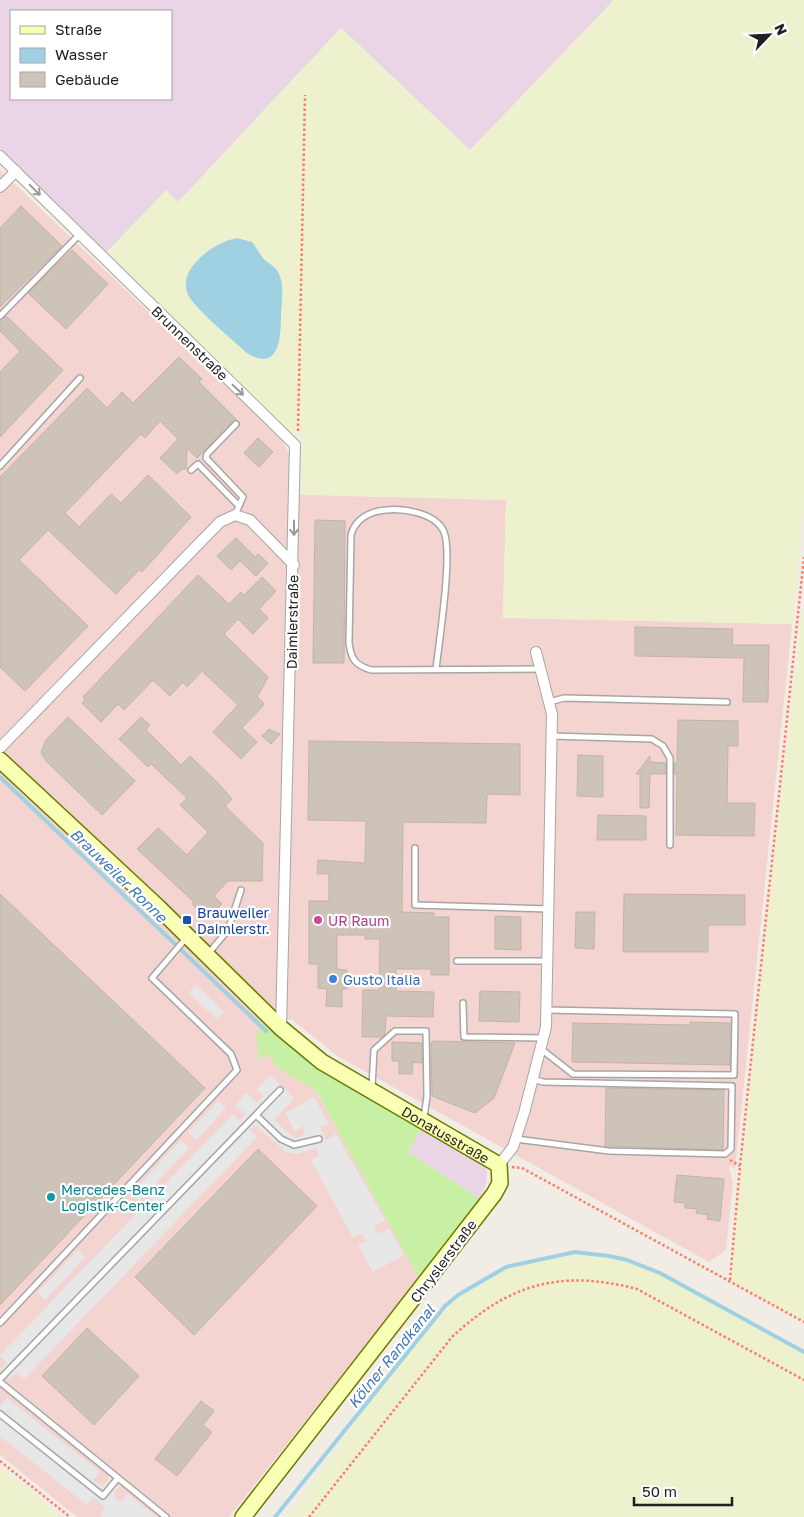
<svg xmlns="http://www.w3.org/2000/svg" width="804" height="1517" font-family="'Golos Text',sans-serif">
<rect width="100%" height="100%" fill="#f1ede4"/>
<path fill="#f3d4d1" d="M0,170L282,439L289,455L288,494L506,500L503,618L792,624L735,1169L731,1165L729,1168L733,1183L726,1250L709,1262L339,1057L291,1019L267,1023L259,1061L267,1054L276,1062L274,1064L317,1092L419,1278L229,1517H77L0,1455Z"/>
<path fill="#ead5e6" fill-rule="evenodd" d="M0,0H614L470,150L341,28L178,202L166,191L104,255L0,155ZM11,11H171V99H11Z
M423,1126L484,1164L487,1172L486,1184L480,1199L408,1152Z"/>
<path fill="#edf1cd" d="M614,0H804V508L792,624L503,618L506,500L302,495L303,433H290L104,255L166,190L178,202L341,28L470,150Z
M804,602V1322L730,1280L775,846Z
M575,1252L627,1260L660,1273L804,1352V1517H287L398,1364L445,1306L459,1295L506,1267Z
M0,1467L62,1517H0Z"/>
<path fill="#c7f0a4" d="M267,1023L423,1126L408,1152L480,1199L419,1278L317,1092L273,1064L275,1062L267,1054L259,1062L256,1034Z"/>
<path fill="#e7e7e7" d="M196,985L224,1012L217,1019L189,993Z
M270,1075L294,1098L274,1120L293,1137L299,1138L305,1134L303,1126L295,1131L285,1113L314,1097L329,1124L320,1128L326,1140L336,1134L385,1220L374,1226L378,1234L389,1228L404,1255L373,1272L358,1245L366,1241L362,1233L353,1238L311,1160L319,1155L316,1148L298,1154L286,1152L255,1125L250,1130L257,1137L232,1163L24,1379L17,1372L10,1379L0,1370L7,1363L0,1355L233,1114L240,1121L245,1114L235,1105L246,1093L257,1102L263,1096L256,1090Z
M218,1101L226,1108L196,1140L188,1133Z
M181,1140L189,1148L139,1201L131,1193Z
M78,1250L85,1257L45,1300L37,1293Z
M7,1398L100,1472L93,1480L100,1485H104L108,1480V1475L122,1487H119L114,1492L115,1498L121,1502L128,1494L156,1517H103L100,1515L105,1507L93,1497L87,1505L0,1436V1407Z"/>
<path fill="#a0d1e3" d="M237,238L252,242C256,247 259,253 263,258C268,264 276,266 279,274C284,285 282,300 281,312C281,334 281,374 247,353C235,342 190,305 187,292C183,280 189,269 197,261C208,249 222,241 237,238Z"/>
<g fill="none" stroke-linecap="round" stroke-linejoin="round">
<path stroke="#a0d1e3" stroke-width="4" d="M0,777L266,1031
M275,1517L445,1306L458,1295L506,1267L575,1252L609,1256L627,1260L660,1273L804,1352"/>
</g>
<path fill="#cdc3b9" stroke="#c4b3a4" d="M21,206L62,246L0,307V228Z
M72,250L108,284L66,329L28,293Z
M6,316L63,370L0,437V372L20,351L0,331V320Z
M179,357L202,379L199,382L236,419L197,458L187,448L186,469H182L177,474L160,458L178,439L160,421L145,438L141,434L65,513L79,527L111,494L121,503L148,475L191,517L142,572L140,569L116,594L48,530L19,560L88,626L25,691L0,667V477L87,388L107,408L122,392L133,403Z
M258,438L273,452L259,467L244,453Z
M315,520L345,521L344,663H313Z
M236,538L255,557L258,554L268,563L256,576L240,561L231,570L217,556Z
M198,575L229,604L241,592L244,595L262,577L276,591L259,609L268,618L253,634L238,619L224,634L268,677L257,697L263,702V706L242,728L257,742L241,759L213,732L238,705L202,671L187,687L183,682L170,696L153,680L124,710L118,704L101,722L82,703L85,700L83,697Z
M635,627L733,629L732,645H769L768,702H743L744,658L635,656Z
M68,717L135,781L102,815L46,761L41,752L46,740Z
M141,717L150,725L146,730L181,765L190,756L218,783L232,799L225,806L263,843L262,881H228L214,896L222,904L207,919L192,904L194,902L137,849L158,828L187,855L208,832L180,805L187,798L151,764L148,767L119,739Z
M678,720L738,721V746H728L727,803H755L754,836L676,835L677,774H674V763H677Z
M269,729L280,734L271,744L262,736Z
M309,741L520,744V795L487,794L486,823L403,822L402,912L434,913V917H449V975H431V969H396V991L434,992L433,1017L386,1016L385,1034L382,1037H362L363,990H379L380,939H365V935H337V969L347,970V989H342V1007L326,1006L327,989L318,988V964H309V901H329V874H317L318,860L365,863L366,821L308,820Z
M578,755L603,756V797L577,796Z
M650,756V762L666,763V774H650L649,808H640V774H636Z
M598,815L646,816V840H597Z
M0,894L205,1088L0,1305Z
M624,894L745,895V925H708V952H623Z
M576,912H595L594,949L575,948Z
M495,916L521,917V950L495,949Z
M480,991L520,992L519,1022L479,1021Z
M690,1022L730,1023V1065L572,1062L573,1023L690,1025Z
M433,1041L515,1043L494,1098L475,1113L432,1096L431,1043Z
M392,1042L422,1043V1063L413,1062L412,1074H399V1061H392Z
M606,1088L724,1090L723,1150L605,1146Z
M258,1149L317,1206L194,1335L135,1277Z
M677,1175L724,1179L720,1221L707,1219L708,1215L696,1213L697,1209L685,1208V1203L674,1202Z
M87,1328L139,1376L94,1425L42,1376Z
M201,1401L214,1411L203,1425L212,1432L177,1476L155,1459Z"/>
<g fill="none" stroke-linecap="round" stroke-linejoin="round">
<defs>
<path id="lane" d="M0,316L79,235
M0,466L80,378
M191,470L198,464L239,506
M235,515L243,497L206,458L207,454L236,424
M436,669C439,642 453,553 444,532C436,513 404,508 386,510C370,511 355,519 351,535L349,643C351,659 355,665 371,670L540,669
M549,702L564,698L727,702
M551,736L652,739L663,746L670,758V845
M415,848V905L548,909
M208,954L228,930L241,890
M457,961H547
M463,1003L464,1037L543,1038
M541,1049L573,1074L734,1075L735,1014L546,1010
M372,1087L374,1050L395,1031H426L427,1096L424,1118
M256,1115L281,1139L294,1145L319,1139
M516,1139L609,1151L725,1154L731,1149L732,1086L543,1082L533,1079
M0,1323L237,1070L231,1054L152,978L187,937
M0,1379L280,1090
M0,1382L166,1517
M0,1414L103,1496L118,1478"/>
<path id="street" d="M0,156L295,445L281,1028
M0,187L16,171
M0,748L220,522L235,515L250,520L294,565
M499,1165L513,1147L524,1113L546,1027L552,714L536,652"/>
<g id="secondary">
<path id="s1" d="M0,760L158,907L281,1028L322,1062L499,1165L500,1183L494,1194L243,1517"/>
</g>
</defs>
<use href="#lane" stroke="#a6a6a6" stroke-width="8"/>
<use href="#street" stroke="#a6a6a6" stroke-width="12"/>
<use href="#secondary" stroke="#6a7b00" stroke-width="18"/>
<path stroke="#ff7b66" stroke-width="2.5" stroke-dasharray="2.5 2.5" stroke-linecap="butt" d="M298,431L305,95
M730,1160L740,1166
M512,1167L522,1168L804,1322
M730,1280L740,1166L804,557
M0,1461L70,1517
M309,1517L452,1337C509,1284 560,1269 637,1289L804,1380"/>
<use href="#lane" stroke="#fff" stroke-width="5"/>
<use href="#street" stroke="#fff" stroke-width="10"/>
<use href="#secondary" stroke="#f9ffb3" stroke-width="15"/>
</g>
<defs><path id="oneway-shaft" d="M-6 0H5M1.5-3L5.5 0L1.5 3" fill="none" stroke-width="1.6" stroke-linecap="round" stroke-linejoin="round" transform="scale(1.25)"/></defs>
<g stroke="#9a9a9a">
<use href="#oneway-shaft" transform="translate(35 190) rotate(45)"/>
<use href="#oneway-shaft" transform="translate(238 390) rotate(44)"/>
<use href="#oneway-shaft" transform="translate(294 528) rotate(90)"/>
</g>
<rect fill="#1a4fb4" stroke="#fff" stroke-width="2" x="182" y="915" width="10" height="10" rx="2.5"/>
<circle fill="#d1479c" stroke="#fff" stroke-width="2" cx="318" cy="920" r="5"/>
<circle fill="#3f7fe0" stroke="#fff" stroke-width="2" cx="333" cy="979" r="5"/>
<circle fill="#0f9aa8" stroke="#fff" stroke-width="2" cx="51" cy="1197" r="5"/>
<g text-anchor="middle" dominant-baseline="central" stroke-width="4.5" stroke-linejoin="round" paint-order="stroke">
<g font-size="14" fill="#1f1f1f" stroke="#fff">
<text transform="translate(190 343) rotate(44)">Brunnenstraße</text>
<text transform="translate(292 622) rotate(-89)">Daimlerstraße</text>
<text stroke="none"><textPath href="#s1" startOffset="585">Donatusstraße</textPath></text>
<text transform="translate(443 1261) rotate(-53)">Chryslerstraße</text>
</g>
<g font-size="14" fill="#164399" stroke="#fff" text-anchor="start">
<text x="197" y="912">Brauweiler<tspan x="197" dy="16">Daimlerstr.</tspan></text>
</g>
<g font-size="14" fill="#b23c85" stroke="#fff" text-anchor="start">
<text x="328" y="920">UR Raum</text>
</g>
<g font-size="14" fill="#366cbe" stroke="#fff" text-anchor="start">
<text x="343" y="979">Gusto Italia</text>
</g>
<g font-size="14" fill="#0d838f" stroke="#fff" text-anchor="start">
<text x="61" y="1189">Mercedes-Benz<tspan x="61" dy="16">Logistik-Center</tspan></text>
</g>
<g font-size="15" font-style="italic" fill="#4179b8" stroke="#fff">
<text transform="translate(119 875) rotate(44)">Brauweiler Ronne</text>
<text transform="translate(391 1356) rotate(-51)">Kölner Randkanal</text>
</g>
</g>
<rect x="10" y="10" width="162" height="90" fill="#ffffff" stroke="#a5a5a5"/>
<rect x="20" y="26" width="25" height="8" fill="#f9ffb3" stroke="#a5a5a5"/>
<text x="55" y="35" font-size="15" fill="#1f1f1f">Straße</text>
<rect x="20" y="48" width="25" height="15" fill="#a0d1e3" stroke="#a5a5a5"/>
<text x="55" y="60" font-size="15" fill="#1f1f1f">Wasser</text>
<rect x="20" y="72" width="25" height="15" fill="#cdc3b9" stroke="#a5a5a5"/>
<text x="55" y="85" font-size="15" fill="#1f1f1f">Gebäude</text>
<g transform="translate(769 35) rotate(65)" stroke="#ffffff" stroke-width="4" paint-order="stroke">
<path d="M0-4L9 19L0 12L-9 19Z" fill="#1f1f1f"/>
<text y="-8" font-size="14" font-weight="bold" text-anchor="middle" fill="#1f1f1f">N</text>
</g>
<path d="M634 1497v8h98v-8" fill="none" stroke="#1f1f1f" stroke-width="2.5"/>
<text x="642" y="1497" font-size="15" fill="#1f1f1f" stroke="#ffffff" stroke-width="4" paint-order="stroke">50 m</text>
</svg>
